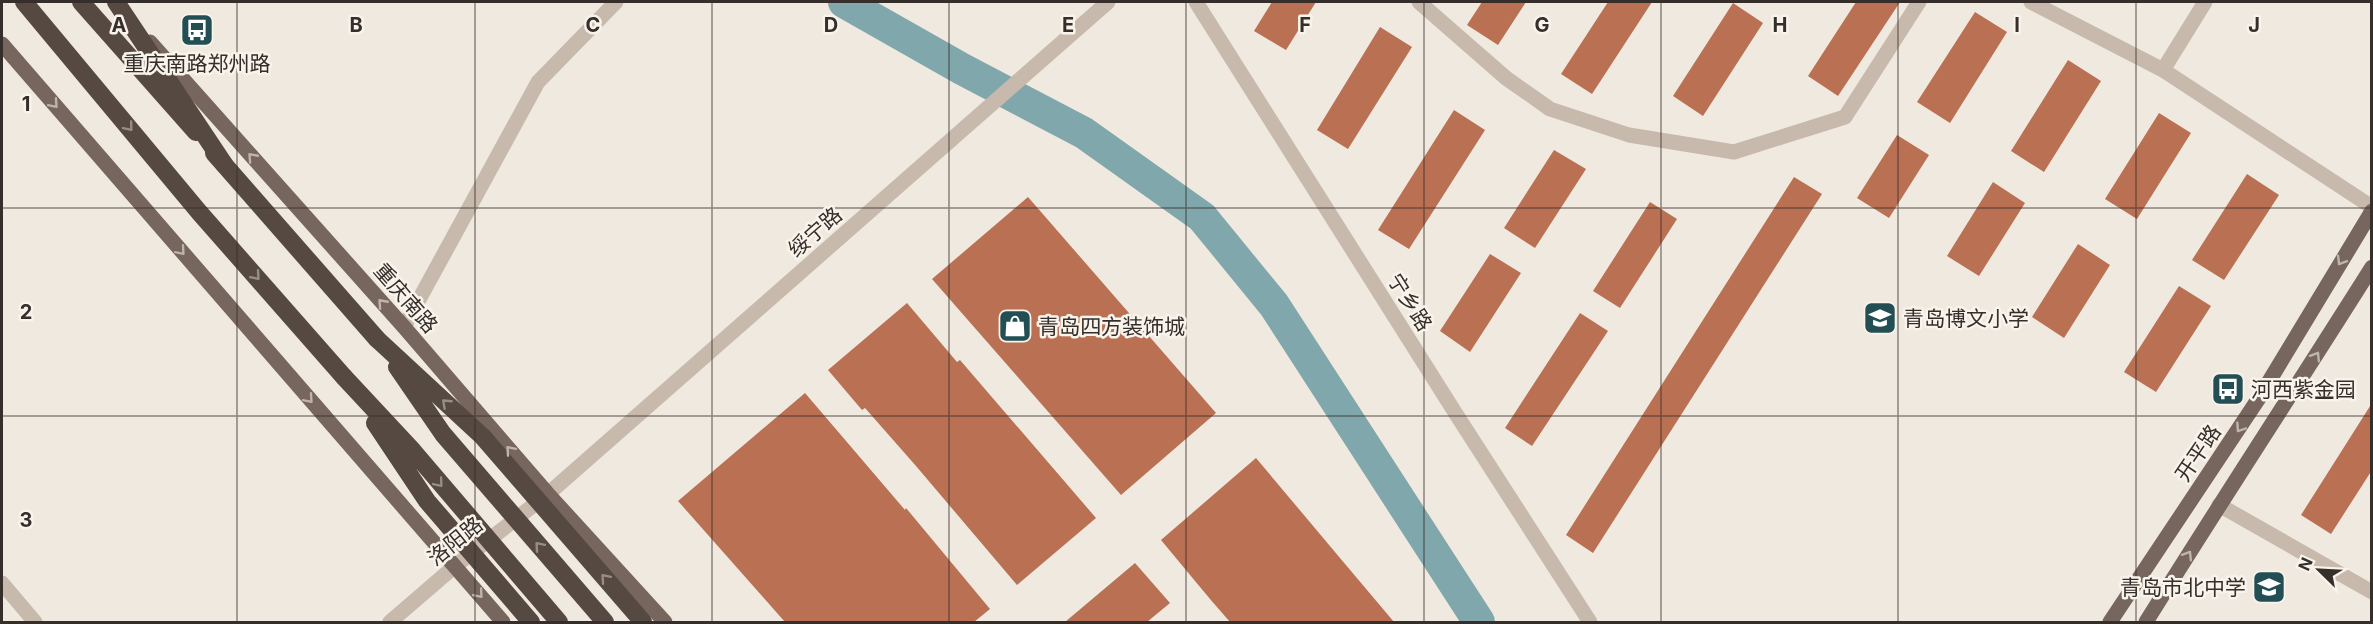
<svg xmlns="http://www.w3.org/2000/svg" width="2373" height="624" font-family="Inter,'Noto Sans SC',sans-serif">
<rect width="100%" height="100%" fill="#f0e9df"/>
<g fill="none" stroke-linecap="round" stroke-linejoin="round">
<path stroke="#80a7ab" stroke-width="32" d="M844,2L962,69L1084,133L1202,217L1274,305L1479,622"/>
</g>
<path fill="#ba7053" d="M1272,2H1316L1286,50L1254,31Z
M1482,2H1526L1498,45L1467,25Z
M1608,2H1652L1592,94L1561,74Z
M1856,2H1900L1838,96L1808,76Z
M1733,3L1763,23L1703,116L1673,96Z
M1975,12L2007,32L1950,123L1917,102Z
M1380,27L1412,47L1348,149L1317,130Z
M2068,60L2101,81L2044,172L2011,151Z
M1454,110L1485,130L1409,249L1378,230Z
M2159,113L2191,133L2137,219L2105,199Z
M1897,135L1929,155L1889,218L1857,198Z
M1554,150L1586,169L1535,248L1504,228Z
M2247,174L2279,195L2224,280L2192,260Z
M1794,177L1822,194L1593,553L1566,535Z
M1993,182L2025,203L1979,276L1947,256Z
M1028,197L1216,413L1121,495L932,279Z
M1650,202L1677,219L1620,308L1593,291Z
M2078,244L2110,265L2064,338L2032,317Z
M1490,254L1521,273L1470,352L1440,331Z
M2179,286L2211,306L2156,392L2124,372Z
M907,303L957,362L960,360L1096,518L1017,585L916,466L865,408L862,410L828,370Z
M1580,313L1608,331L1532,446L1505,428Z
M805,393L905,510L906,508L990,609L974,622H785L678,501Z
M2372,403V470L2331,534L2301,515Z
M1256,458L1340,558L1394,622H1230L1210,599L1161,540Z
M1135,563L1170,603L1147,622H1065Z"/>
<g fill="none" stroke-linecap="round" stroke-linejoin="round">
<path stroke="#c7b9ac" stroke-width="15" d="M1196,2L1456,414L1590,622
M1419,2L1506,78L1550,109L1629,135L1734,152L1845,117L1919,2
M2031,2L2163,70L2372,207
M2163,70L2205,2
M404,327L538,82L616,2
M2219,505L2372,592
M2,583L35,622
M390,622L455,566L548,494L1108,2"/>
<path stroke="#76665d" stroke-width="15" d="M150,42L404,327L548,494L665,622
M2,44L503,622
M2110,622L2259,398L2372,211
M2146,622C2220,503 2297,386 2372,267"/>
<path stroke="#564942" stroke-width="18" d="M24,2L199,212L344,377
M81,2L196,132
M214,153L377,339"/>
<path stroke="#564942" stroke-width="18" d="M116,2L224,164
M377,339L483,437L643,622
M397,367L443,434L605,622
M344,377L413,451L559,622
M375,423L427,501L531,622"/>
</g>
<defs><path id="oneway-chevron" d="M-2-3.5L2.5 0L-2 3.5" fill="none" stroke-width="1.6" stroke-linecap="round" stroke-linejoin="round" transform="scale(1.5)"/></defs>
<g stroke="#beb4ab">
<use href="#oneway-chevron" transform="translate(54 104) rotate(49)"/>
<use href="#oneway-chevron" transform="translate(252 157) rotate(-132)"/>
<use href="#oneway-chevron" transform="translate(181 251) rotate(49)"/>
<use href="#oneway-chevron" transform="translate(2341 261) rotate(121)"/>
<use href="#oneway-chevron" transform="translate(382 303) rotate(-132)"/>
<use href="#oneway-chevron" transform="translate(2316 356) rotate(-58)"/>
<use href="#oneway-chevron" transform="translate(309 399) rotate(49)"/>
<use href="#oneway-chevron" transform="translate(2240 428) rotate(124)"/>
<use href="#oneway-chevron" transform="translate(510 450) rotate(-131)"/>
<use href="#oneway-chevron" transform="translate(2188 555) rotate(-58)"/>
<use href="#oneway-chevron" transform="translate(479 594) rotate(50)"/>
</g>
<g stroke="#978d86">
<use href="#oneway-chevron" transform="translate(129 127) rotate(50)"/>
<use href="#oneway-chevron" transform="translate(256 276) rotate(49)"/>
<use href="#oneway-chevron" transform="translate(446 403) rotate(-137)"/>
<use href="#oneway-chevron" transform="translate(439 483) rotate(50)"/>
<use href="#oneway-chevron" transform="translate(539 546) rotate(-131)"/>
<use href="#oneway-chevron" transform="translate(605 578) rotate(-131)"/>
</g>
<path fill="none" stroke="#362e2a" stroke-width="1.5" stroke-opacity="0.55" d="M237,2V622M475,2V622M712,2V622M949,2V622M1186,2V622M1424,2V622M1661,2V622M1898,2V622M2136,2V622M2,208H2372M2,416H2372"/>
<defs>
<symbol id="bus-square" viewBox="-11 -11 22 22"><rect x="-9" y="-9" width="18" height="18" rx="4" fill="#234f54" stroke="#f8f3eb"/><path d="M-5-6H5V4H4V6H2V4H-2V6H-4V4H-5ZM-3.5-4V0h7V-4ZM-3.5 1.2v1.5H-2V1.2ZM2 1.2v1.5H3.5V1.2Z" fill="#fff"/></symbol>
<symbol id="school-square" viewBox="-11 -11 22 22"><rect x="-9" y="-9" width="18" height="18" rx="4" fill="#234f54" stroke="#f8f3eb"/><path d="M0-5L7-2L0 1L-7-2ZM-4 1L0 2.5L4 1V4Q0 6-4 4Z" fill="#fff"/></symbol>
<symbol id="shop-square" viewBox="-11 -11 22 22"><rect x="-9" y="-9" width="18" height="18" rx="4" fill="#234f54" stroke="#f8f3eb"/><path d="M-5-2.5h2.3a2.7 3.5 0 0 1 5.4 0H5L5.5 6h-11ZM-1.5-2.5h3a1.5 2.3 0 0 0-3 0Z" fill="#fff"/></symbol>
</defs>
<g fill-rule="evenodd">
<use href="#bus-square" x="178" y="11" width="38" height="38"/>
<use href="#school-square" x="1861" y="299" width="38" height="38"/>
<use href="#shop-square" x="996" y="307" width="38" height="38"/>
<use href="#bus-square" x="2209" y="370" width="38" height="38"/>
<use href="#school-square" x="2250" y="568" width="38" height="38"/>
</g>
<g text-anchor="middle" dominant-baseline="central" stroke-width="5" stroke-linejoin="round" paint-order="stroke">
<g font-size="21" fill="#362e2a" stroke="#f8f3eb" text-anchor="start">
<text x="197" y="63" text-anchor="middle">重庆南路郑州路</text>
<text x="1903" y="318">青岛博文小学</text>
<text x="1038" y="326">青岛四方装饰城</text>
<text x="2251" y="389">河西紫金园</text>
<text x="2246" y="587" text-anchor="end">青岛市北中学</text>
</g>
<g font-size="21" fill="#362e2a" stroke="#f8f3eb">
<text transform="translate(815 232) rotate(-41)">绥宁路</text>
<text transform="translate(406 298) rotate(49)">重庆南路</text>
<text transform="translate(1410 302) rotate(58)">宁乡路</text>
<text transform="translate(2198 453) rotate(-56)">开平路</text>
<text transform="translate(455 541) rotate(-39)">洛阳路</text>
</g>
</g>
<g font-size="20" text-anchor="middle" font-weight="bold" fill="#362e2a" stroke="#f8f3eb" stroke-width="5" stroke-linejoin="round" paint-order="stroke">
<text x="119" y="32">A</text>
<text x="356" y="32">B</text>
<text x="593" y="32">C</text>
<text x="831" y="32">D</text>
<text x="1068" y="32">E</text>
<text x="1305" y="32">F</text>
<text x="1542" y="32">G</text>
<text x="1780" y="32">H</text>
<text x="2017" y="32">I</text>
<text x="2254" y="32">J</text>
<text x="26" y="111">1</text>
<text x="26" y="319">2</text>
<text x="26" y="527">3</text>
</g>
<rect width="2373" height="624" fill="none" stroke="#362e2a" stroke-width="6"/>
<g transform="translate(2319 570) rotate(294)" stroke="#f8f3eb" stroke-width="4.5" paint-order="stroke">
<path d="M0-4.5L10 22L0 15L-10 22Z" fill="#362e2a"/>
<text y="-9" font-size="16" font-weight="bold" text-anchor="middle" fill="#362e2a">N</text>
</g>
</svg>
